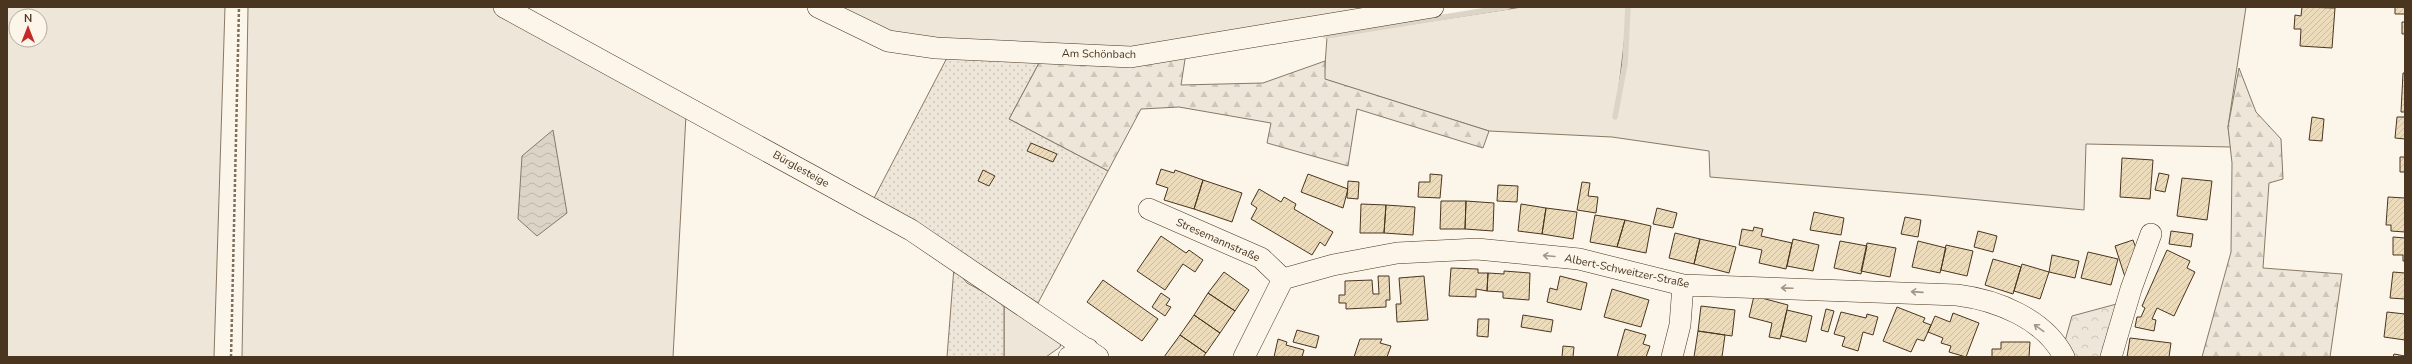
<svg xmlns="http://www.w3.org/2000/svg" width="2412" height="364" font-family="'Nunito Sans',sans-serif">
<defs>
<pattern id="forest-firs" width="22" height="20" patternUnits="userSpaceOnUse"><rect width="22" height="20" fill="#ede6d9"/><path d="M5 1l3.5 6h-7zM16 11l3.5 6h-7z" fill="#cdc6ba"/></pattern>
<pattern id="park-crowns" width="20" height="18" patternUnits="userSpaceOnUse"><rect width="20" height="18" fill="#ede6d9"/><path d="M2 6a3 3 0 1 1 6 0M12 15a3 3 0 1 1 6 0" fill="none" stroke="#cdc6ba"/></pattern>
<pattern id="garden-dots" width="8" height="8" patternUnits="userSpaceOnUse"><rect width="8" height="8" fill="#ede6d9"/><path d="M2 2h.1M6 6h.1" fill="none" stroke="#cdc6ba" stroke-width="1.8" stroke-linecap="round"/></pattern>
<pattern id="water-waves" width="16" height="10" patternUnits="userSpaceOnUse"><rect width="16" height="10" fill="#dcd4c6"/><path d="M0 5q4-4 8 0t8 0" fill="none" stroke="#beb7aa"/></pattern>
<pattern id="building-hatch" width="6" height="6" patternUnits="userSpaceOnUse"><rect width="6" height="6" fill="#ecdcbc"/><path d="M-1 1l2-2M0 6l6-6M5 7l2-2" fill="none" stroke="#ccbda1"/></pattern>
</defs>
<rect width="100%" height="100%" fill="#fbf6e9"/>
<path fill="#ede6d9" stroke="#887966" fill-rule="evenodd" d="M7,7H225L214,357H7ZM16,16H40V40H16Z
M248,7H492L686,115L673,357H242Z
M830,7H1394L1147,46L1100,49L904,37Z
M1522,7H2246L2228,127L2231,147L2086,144L2084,210L1928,195L1710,177L1709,151L1612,137L1489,131L1324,79L1327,37ZM1627,18L1625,64L1616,113Z
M1004,303L1062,339L1060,347L1046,357H1004Z"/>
<path fill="url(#forest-firs)" stroke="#887966" d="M1186,53L1181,85L1263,83L1325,61V79L1489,131L1483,148L1357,109L1348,166L1267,143L1271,123L1179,107L1141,109L1108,171L1009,119L1041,59Z
M2239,68L2256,112L2281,139L2283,179L2269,183L2263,268L2342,274L2330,357H2202L2231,252L2232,163L2228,127Z"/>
<path fill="url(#park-crowns)" stroke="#887966" d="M2124,302L2107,357H2068L2063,348L2072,316Z"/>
<path fill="url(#garden-dots)" stroke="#887966" d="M949,54L1041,59L1009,119L1108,171L1038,303L929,231L873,200Z
M954,267L967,283L1004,303V357H947Z"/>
<path fill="url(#water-waves)" stroke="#887966" d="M553,130L567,213L537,236L518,219L522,156Z"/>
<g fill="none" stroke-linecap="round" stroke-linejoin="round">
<path stroke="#dcd4c6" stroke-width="5.5" d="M1326,36L1507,7
M1615,117L1625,64L1628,7"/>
</g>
<path fill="url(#building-hatch)" stroke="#4a3520" d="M2302,7L2335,8L2332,48L2300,46L2301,29H2294L2295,15L2301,16Z
M2395,7H2405V14H2395Z
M2402,22H2405V34H2402Z
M2403,73H2405V112H2401Z
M2312,117L2324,119L2322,141L2309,140Z
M2397,117H2405V139L2395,138Z
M1031,143L1057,154L1053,162L1027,151Z
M2400,157H2405V172H2400Z
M2122,158L2153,160L2150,199L2120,197Z
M1161,169L1174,173L1175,170L1203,180L1194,209L1164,200L1168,188L1156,184Z
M983,170L995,176L989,186L978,181Z
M2159,173L2169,175L2165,192L2155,190Z
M1308,174L1348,189L1343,208L1301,192Z
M1430,174L1442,175L1440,198L1418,197L1419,182H1430Z
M2182,178L2212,181L2207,220L2177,216Z
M1203,180L1242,193L1232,222L1194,209Z
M1348,181L1359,182L1358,199L1347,198Z
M1582,182L1590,183L1588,196L1598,197L1596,213L1577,210Z
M1498,185L1518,186L1517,202L1497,201Z
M1259,189L1281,202L1284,197L1296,204L1294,209L1333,232L1325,246L1320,242L1312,255L1251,219L1257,208L1251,204Z
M2388,197L2405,198V232L2391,231V225H2386Z
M1441,201H1466L1465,229H1440Z
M1466,201L1494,203L1493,231L1465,229Z
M1361,204L1386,205L1384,233H1360Z
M1521,204L1546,208L1542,234L1518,231Z
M1386,205L1415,207L1413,235L1384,233Z
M1546,208L1577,212L1573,239L1542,234Z
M1657,208L1677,213L1673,228L1653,224Z
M1814,212L1844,218L1841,235L1810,230Z
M1595,215L1625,220L1617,247L1590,242Z
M1905,217L1921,220L1918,237L1901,234Z
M1625,220L1651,226L1646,253L1617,247Z
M1754,227L1763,229L1761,236L1792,243L1786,269L1759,263L1762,250L1739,245L1742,229L1753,231Z
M1978,231L1997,236L1993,252L1974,247Z
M2171,231L2193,234L2191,247L2169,244Z
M1675,233L1700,239L1694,264L1669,258Z
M1161,236L1186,253L1189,250L1203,260L1195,272L1183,264L1165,290L1137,271Z
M2393,237L2405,238V261H2403V255H2393Z
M1700,239L1736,247L1729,273L1694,264Z
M1793,239L1819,245L1813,271L1787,266Z
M2133,240L2138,254L2125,277L2115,246Z
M1840,241L1867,246L1861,274L1834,268Z
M1918,241L1946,248L1940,273L1912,267Z
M1867,243L1896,248L1890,277L1861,271Z
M1946,245L1973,251L1967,276L1941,270Z
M2167,250L2190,261L2187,268L2195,272L2174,316L2157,308L2152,319L2156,320L2154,331L2135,327L2137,317H2141L2145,308L2142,306Z
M2088,252L2118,259L2111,285L2081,278Z
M2052,255L2079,261L2075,278L2049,272Z
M1993,259L2021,267L2013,294L1985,285Z
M2022,264L2049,272L2040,299L2014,291Z
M1451,268L1478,269V273H1488L1487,291L1476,289V297L1449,296Z
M1504,271L1530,273L1529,300L1503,298V292L1487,291L1488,273L1504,274Z
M1224,272L1249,290L1235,311L1208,293Z
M2393,272L2405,273V299L2390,298Z
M1378,276H1389L1390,300H1386V307L1346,309V303H1339V295H1345V281L1372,280L1373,294H1379Z
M1424,276L1428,320L1397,322L1396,304H1401L1399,278Z
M1560,276L1587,283L1581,310L1547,302L1550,288L1557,290Z
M1103,280L1158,319L1142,341L1087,302Z
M1612,289L1649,300L1641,327L1604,317Z
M1161,293L1170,299L1166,305L1171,307L1165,316L1152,307Z
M1208,293L1235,311L1220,333L1194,315Z
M1754,296L1788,305L1780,339L1769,337L1772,323L1749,317Z
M1701,306L1735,310L1732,336L1698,331Z
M1897,307L1925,318L1923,322L1931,325L1924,341L1917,339L1911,352L1883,341Z
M1826,309L1834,311L1828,332L1821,330Z
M1787,310L1812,316L1806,342L1781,336Z
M1841,312L1866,318L1867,314L1878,317L1873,335L1863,332L1858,351L1842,346L1845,337L1834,334Z
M2387,312L2405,314V340L2384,337Z
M1953,313L1979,323L1966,357L1949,352L1951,346L1941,343L1943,338L1928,332L1935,316L1950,322Z
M1194,315L1220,333L1206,353L1180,335Z
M1523,315L1553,320L1551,332L1521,327Z
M1478,319H1489L1488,337L1477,336Z
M1625,329L1646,335L1643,344L1650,346L1646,357H1617Z
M1297,330L1319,336L1316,348L1293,342Z
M1698,331L1725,335L1722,357H1694Z
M1180,335L1206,353L1203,357H1164Z
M2130,338L2171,343L2169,357H2127Z
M1278,339L1287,342L1286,345L1304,350L1302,357H1274Z
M1360,339H1382L1380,343L1391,346L1387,357H1354Z
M2001,342H2030L2029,357H1992V349H2001Z
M1563,346L1574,347L1573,357H1562Z
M2394,354L2405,356V357H2393Z"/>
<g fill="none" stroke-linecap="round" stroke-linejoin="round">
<defs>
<path id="minor" d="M504,7L911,230L1098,357
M818,7L888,41L936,48L1131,57L1433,7
M1149,209L1261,258L1283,279
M1283,279L1333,265L1397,253L1477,249L1579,259L1683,285L1957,295C1997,300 2045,319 2064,357
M1069,357L1088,349
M1244,357L1283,279
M1672,357L1680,325L1683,285
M2111,357L2131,289L2151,234"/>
</defs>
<use href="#minor" stroke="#4a3520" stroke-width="22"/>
<path stroke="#7f6f5c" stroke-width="2.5" stroke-dasharray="3 2" stroke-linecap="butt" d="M231,357L239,7"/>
<use href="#minor" stroke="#fbf6e9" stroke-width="21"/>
</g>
<defs><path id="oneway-shaft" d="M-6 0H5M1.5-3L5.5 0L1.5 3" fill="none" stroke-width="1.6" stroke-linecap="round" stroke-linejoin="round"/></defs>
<g stroke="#a29684">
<use href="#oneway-shaft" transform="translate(1549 256) rotate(-175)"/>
<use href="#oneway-shaft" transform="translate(1787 288) rotate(-178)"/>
<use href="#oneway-shaft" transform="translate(1917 292) rotate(-176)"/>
<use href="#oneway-shaft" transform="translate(2039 328) rotate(-144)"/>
</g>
<g text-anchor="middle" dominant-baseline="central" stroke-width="3" stroke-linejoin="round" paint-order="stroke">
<g font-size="11" fill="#4a3520" stroke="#fbf6e9">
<text transform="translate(1099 54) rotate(1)">Am Schönbach</text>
<text transform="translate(801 169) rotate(29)">Bürglesteige</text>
<text transform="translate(1218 240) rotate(24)">Stresemannstraße</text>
<text transform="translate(1627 271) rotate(12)">Albert-Schweitzer-Straße</text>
</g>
</g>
<rect width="2412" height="364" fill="none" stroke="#4a3520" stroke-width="16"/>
<g transform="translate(28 28)"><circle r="19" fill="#fbf6e9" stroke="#b4a999"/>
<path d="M0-3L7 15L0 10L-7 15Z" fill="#c62828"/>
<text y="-6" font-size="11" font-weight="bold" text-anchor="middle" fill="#4a3520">N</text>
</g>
</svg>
